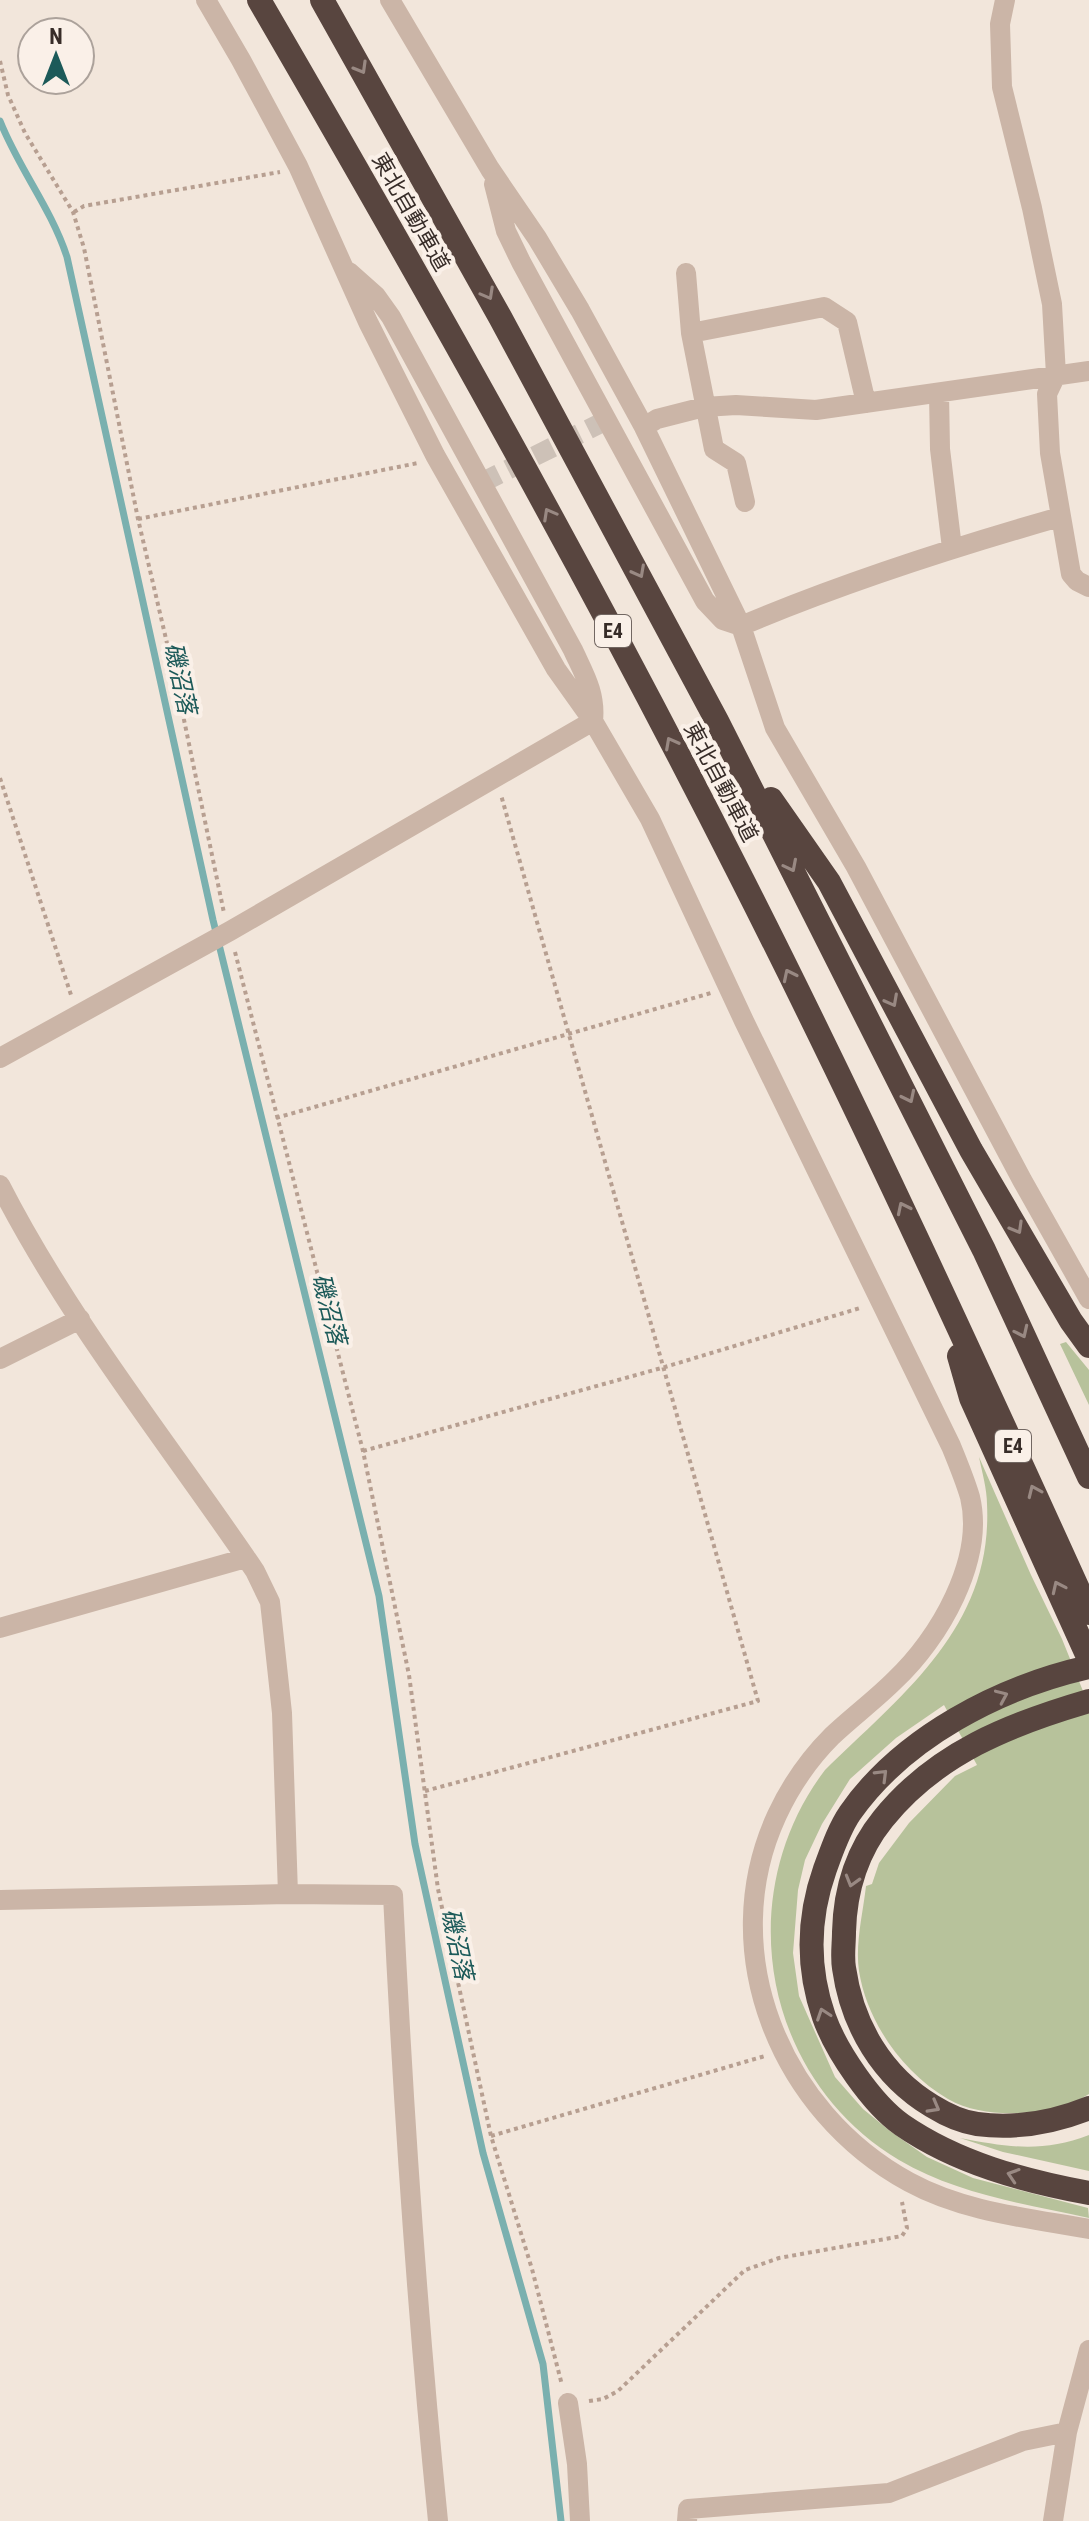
<svg xmlns="http://www.w3.org/2000/svg" width="1089" height="2521" font-family="'Roboto Condensed','Noto Sans JP',sans-serif">
<rect width="100%" height="100%" fill="#f2e6db"/>
<path fill="#b7c29b" d="M1066,1342L1089,1370V1405L1060,1344Z
M979,1457L1031,1575L1062,1639L1089,1706V2094C1067,2108 1045,2112 1019,2113C995,2114 969,2111 948,2099C903,2073 867,2022 859,1971C855,1944 863,1913 866,1886L872,1884L879,1863L909,1823L955,1776L977,1765L944,1705L896,1738L850,1779L822,1824L805,1860L798,1890L793,1953L799,1996L835,2077L863,2109L890,2131L927,2157L973,2178L1088,2208L1089,2218C1024,2204 957,2194 899,2160C763,2079 730,1895 825,1770C904,1693 993,1626 987,1504C987,1489 982,1472 979,1457Z
M1089,2135V2171L1003,2152L960,2138C1007,2147 1042,2153 1089,2135Z"/>
<g fill="none" stroke-linecap="round" stroke-linejoin="round">
<path stroke="#7ab0af" stroke-width="7" d="M0,121C19,169 51,208 67,257L213,920L379,1596L415,1844L483,2153L543,2364L561,2521"/>
<path stroke="#cdc1b7" stroke-width="20" stroke-dasharray="20 10" stroke-linecap="butt" d="M481,483L607,420"/>
<path stroke="#b79f91" stroke-width="4" stroke-dasharray="4 4" stroke-linecap="butt" d="M0,61L8,95L25,133L73,212L84,248L138,519L177,686L224,913
M74,212L84,206L280,172
M138,519L418,463
M0,778L72,998
M235,952L363,1451L409,1675L438,1889L491,2136L532,2269L562,2385
M276,1118L711,993
M363,1451L665,1367L860,1308
M425,1791L758,1701L501,795
M491,2136L765,2056
M589,2401L603,2399L618,2391L745,2270L779,2258L902,2236L907,2228L902,2202"/>
<path stroke="#cbb5a7" stroke-width="20" d="M206,0L241,60L298,166L368,322L435,455L556,669L593,721L650,819L744,1021L951,1446C958,1463 965,1480 970,1497C985,1560 939,1639 895,1680C875,1700 852,1717 832,1736C810,1758 790,1787 777,1815C714,1951 780,2112 909,2182C964,2212 1028,2218 1089,2229
M390,0L490,169L537,238L580,310L644,427L741,626L775,728L856,867L1022,1180L1089,1299
M1005,0L1000,24L1002,87L1032,208L1052,304L1056,375L1047,394L1050,453L1071,574L1077,581L1089,587
M494,184L506,231L521,262L705,601L723,620L741,626C845,582 951,548 1060,517
M686,273L691,333L714,449L736,463L745,502
M691,333L824,307L847,322L866,403
M939,393L940,449L952,548
M644,427L657,419L704,407L736,405L816,410L1089,371
M0,1058L230,931L593,721C596,693 584,674 573,650L391,317L376,296L349,272
M0,1185C70,1322 169,1444 255,1571L270,1602L282,1713L288,1894
M0,1359L80,1319
M0,1628L246,1558
M0,1900L288,1894L393,1895C403,2104 417,2313 438,2521
M568,2403L577,2464L580,2521
M687,2521L688,2509L889,2493L1023,2441L1067,2432
M1053,2521L1067,2432L1089,2350"/>
<path stroke="#58453f" stroke-width="24" d="M259,0C426,287 588,575 738,871C862,1115 976,1364 1089,1613
M322,0L500,317L717,721L984,1250L1089,1477
M771,799L829,882L971,1150L1071,1321L1089,1346
M959,1356L971,1398L1089,1659
M1089,1667C1000,1687 903,1737 850,1813C839,1829 832,1850 825,1869C808,1917 807,1968 824,2017C836,2051 872,2104 902,2125C957,2163 1024,2181 1089,2193
M1089,1701C1010,1724 936,1753 883,1819C857,1851 845,1891 844,1932C844,1944 842,1956 844,1968C852,2025 882,2076 932,2106C945,2114 962,2122 977,2124C1016,2129 1052,2123 1089,2108"/>
</g>
<defs><path id="oneway-chevron" d="M-2-3.5L2.5 0L-2 3.5" fill="none" stroke-width="1.6" stroke-linecap="round" stroke-linejoin="round" transform="scale(2)"/></defs>
<g stroke="#998983">
<use href="#oneway-chevron" transform="translate(361 68) rotate(60)"/>
<use href="#oneway-chevron" transform="translate(488 294) rotate(61)"/>
<use href="#oneway-chevron" transform="translate(549 514) rotate(-119)"/>
<use href="#oneway-chevron" transform="translate(639 572) rotate(62)"/>
<use href="#oneway-chevron" transform="translate(671 743) rotate(-118)"/>
<use href="#oneway-chevron" transform="translate(791 866) rotate(63)"/>
<use href="#oneway-chevron" transform="translate(789 975) rotate(-116)"/>
<use href="#oneway-chevron" transform="translate(892 1001) rotate(62)"/>
<use href="#oneway-chevron" transform="translate(909 1097) rotate(64)"/>
<use href="#oneway-chevron" transform="translate(903 1208) rotate(-116)"/>
<use href="#oneway-chevron" transform="translate(1017 1228) rotate(60)"/>
<use href="#oneway-chevron" transform="translate(1022 1332) rotate(65)"/>
<use href="#oneway-chevron" transform="translate(1034 1491) rotate(-114)"/>
<use href="#oneway-chevron" transform="translate(1058 1587) rotate(-115)"/>
<use href="#oneway-chevron" transform="translate(1002 1696) rotate(-24)"/>
<use href="#oneway-chevron" transform="translate(882 1775) rotate(-45)"/>
<use href="#oneway-chevron" transform="translate(852 1881) rotate(106)"/>
<use href="#oneway-chevron" transform="translate(823 2014) rotate(-109)"/>
<use href="#oneway-chevron" transform="translate(934 2107) rotate(29)"/>
<use href="#oneway-chevron" transform="translate(1013 2175) rotate(-162)"/>
</g>
<g text-anchor="middle" dominant-baseline="central" stroke-width="8" stroke-linejoin="round" paint-order="stroke">
<g fill="#faf0e8" stroke="#726762" stroke-width="2">
<rect x="595" y="615" width="36" height="32" rx="6"/>
<rect x="995" y="1430" width="36" height="32" rx="6"/>
</g>
<g font-size="20" font-weight="bold" fill="#372c28">
<text x="613" y="631">E4</text>
<text x="1013" y="1446">E4</text>
</g>
<g font-size="22" fill="#372c28" stroke="#faf0e8">
<text transform="translate(411 212) rotate(60)">東北自動車道</text>
<text transform="translate(721 782) rotate(62)">東北自動車道</text>
</g>
<g font-size="24" font-style="italic" fill="#1c5a59" stroke="#faf0e8">
<text transform="translate(180 678) rotate(78)">磯沼落</text>
<text transform="translate(329 1309) rotate(76)">磯沼落</text>
<text transform="translate(457 1944) rotate(78)">磯沼落</text>
</g>
</g>
<g transform="translate(56 56)"><circle r="38" fill="#faf0e8" stroke="#aca29b" stroke-width="2"/>
<path d="M0-6L14 30L0 20L-14 30Z" fill="#1c5a59"/>
<text y="-12" font-size="22" font-weight="bold" text-anchor="middle" fill="#372c28">N</text>
</g>
</svg>
